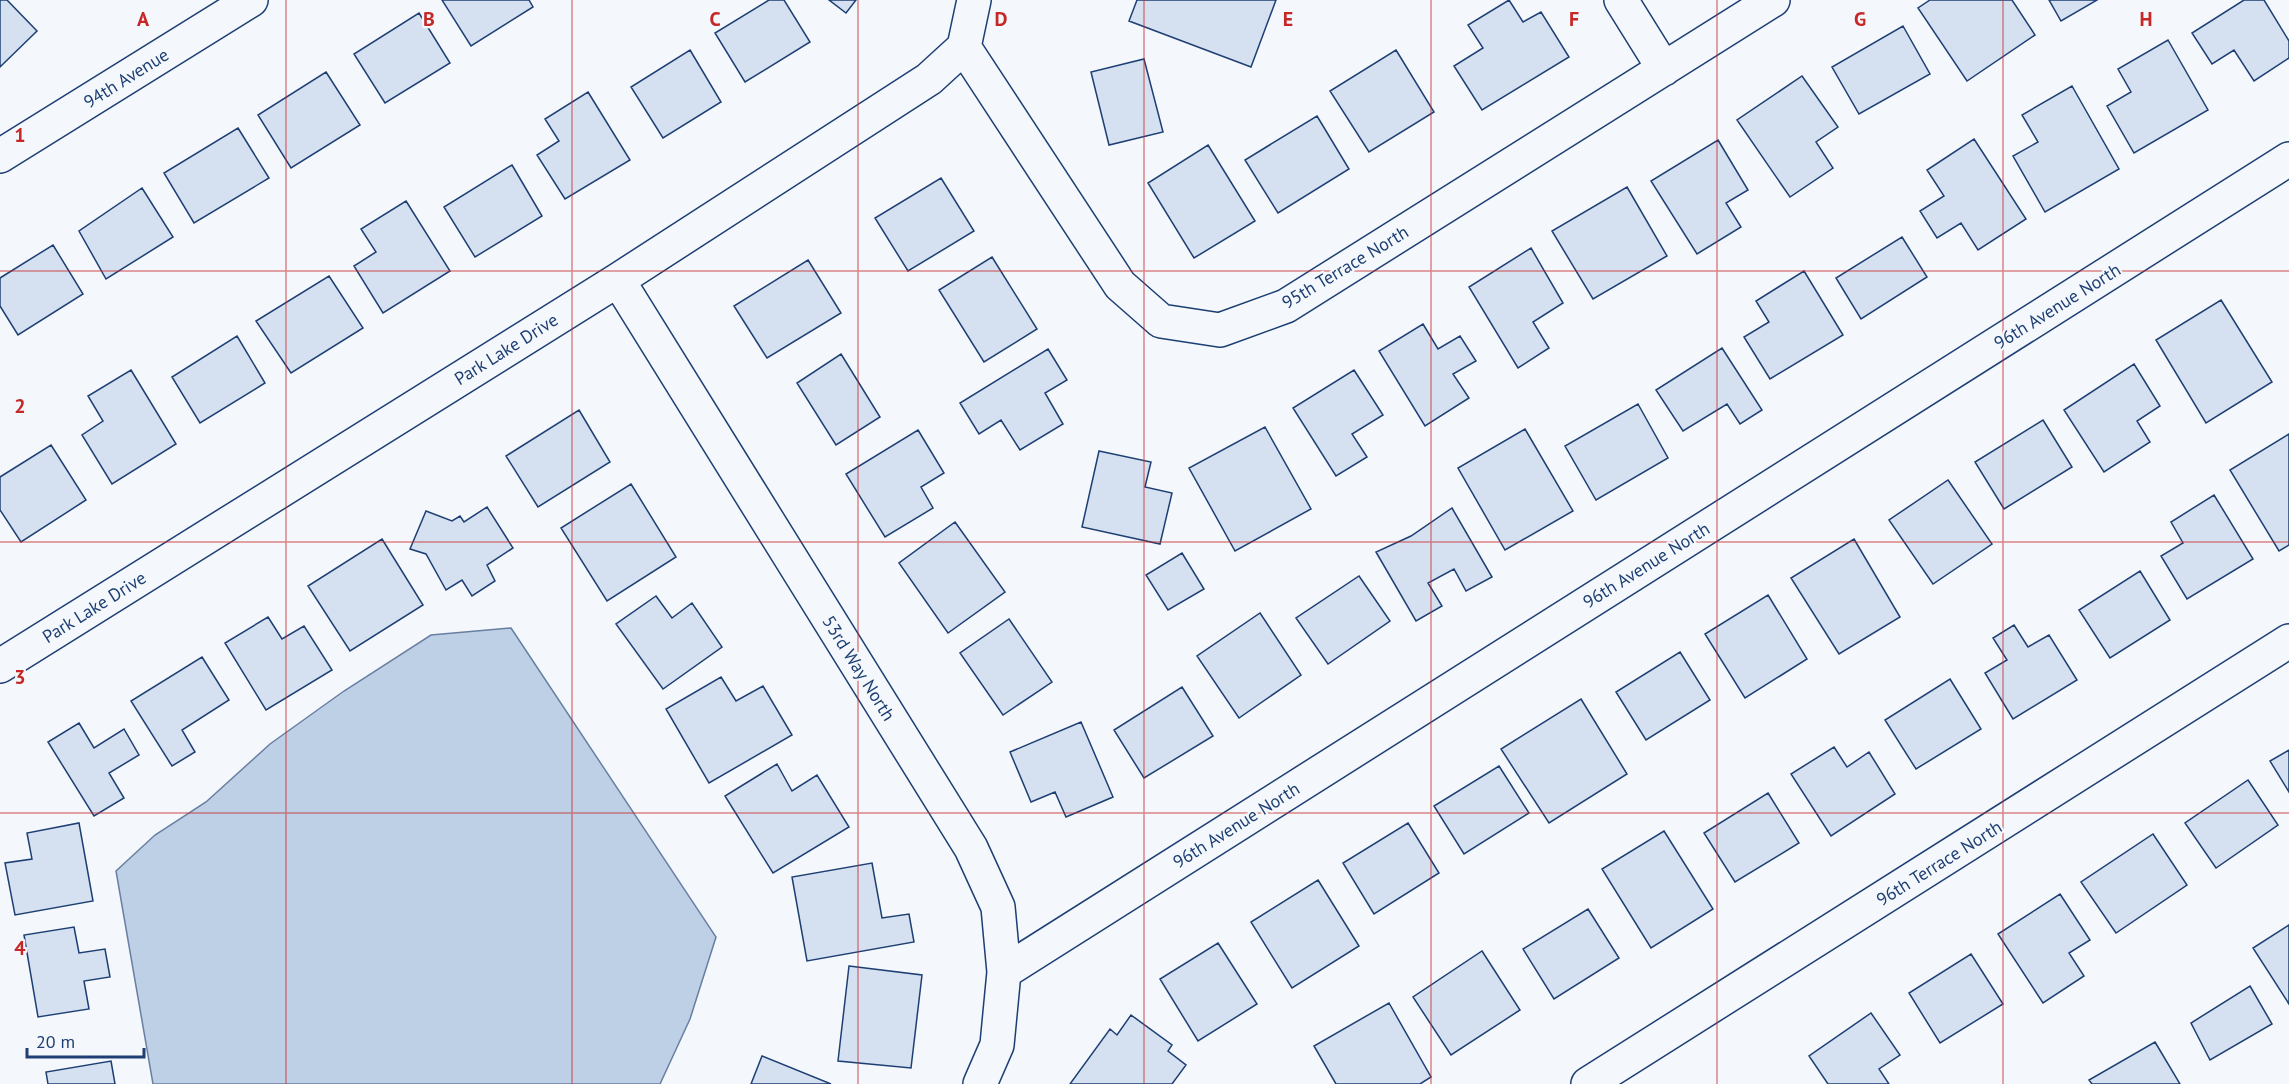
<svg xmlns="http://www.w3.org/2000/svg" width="2289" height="1084" font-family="'PT Sans',sans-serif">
<rect width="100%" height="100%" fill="#f4f7fb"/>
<path fill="#bed0e5" stroke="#687fa3" stroke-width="1.5" d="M511,628L716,937L690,1019L660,1084H153L116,871L155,835L206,802L270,744L344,691L431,635Z"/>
<path fill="#d5e0f0" stroke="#1d3f73" stroke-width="1.5" d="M0,0H7L37,31L0,67Z
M442,0H529L533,7L471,46Z
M769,0H784L810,42L745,82L715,33Z
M829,0H856L846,13Z
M1137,0H1276L1251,67L1129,21Z
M1509,0L1523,22L1541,12L1569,57L1482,110L1454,66L1483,48L1468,25Z
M1930,0H2012L2035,35L1967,81L1918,8Z
M2049,0H2097L2061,21Z
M2244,0H2264L2289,41V58L2254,81L2234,50L2212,64L2192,33Z
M419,13L450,63L385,103L354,54Z
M1903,26L1930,74L1859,114L1832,67Z
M2168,40L2208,110L2134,153L2107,106L2131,92L2118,69Z
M690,50L721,102L663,138L631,87Z
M1396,50L1434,112L1369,152L1330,91Z
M1144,59L1163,132L1109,145L1091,72Z
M326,72L360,125L291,168L258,115Z
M1802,76L1838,127L1816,142L1833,168L1790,197L1737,120Z
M2072,86L2119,169L2045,212L2013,156L2038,142L2022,115Z
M588,92L630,160L565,199L537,155L559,141L545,119Z
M1317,116L1349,169L1278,213L1245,160Z
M238,128L269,178L194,223L164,173Z
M1974,139L2026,219L1978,250L1961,223L1937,238L1920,211L1944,196L1927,170Z
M1718,140L1748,190L1726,203L1741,227L1697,254L1651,181Z
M1208,145L1255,221L1194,258L1148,183Z
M512,165L542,216L475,257L444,207Z
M941,178L974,231L908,271L875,218Z
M1627,187L1667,256L1593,299L1552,231Z
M142,188L173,237L106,279L79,231Z
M406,201L450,271L383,313L354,266L376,252L361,229Z
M1902,237L1927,277L1861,319L1836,278Z
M53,245L83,294L18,335L0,306V278Z
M1531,248L1563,303L1533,322L1549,348L1518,368L1469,287Z
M992,257L1037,329L984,362L939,290Z
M808,260L841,313L767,358L734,306Z
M1804,271L1843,335L1770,379L1744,337L1769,322L1756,301Z
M329,276L363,328L291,373L256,321Z
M2221,300L2272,382L2206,423L2156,340Z
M1423,324L1438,349L1460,336L1476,361L1453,374L1469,398L1425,426L1379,351Z
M237,336L265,383L200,423L172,377Z
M1722,348L1762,410L1740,424L1727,404L1683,431L1656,390Z
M1048,349L1067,380L1045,393L1063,424L1020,450L1001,420L979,434L960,403Z
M841,354L880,417L836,445L797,383Z
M2134,364L2160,406L2137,421L2150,442L2104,472L2064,410Z
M131,370L176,444L112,484L82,435L103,421L88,396Z
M1354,370L1383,415L1352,434L1367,457L1336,476L1293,408Z
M1638,404L1668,458L1596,500L1565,446Z
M579,410L610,462L538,507L506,456Z
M2043,420L2072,467L2004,509L1975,462Z
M1265,427L1311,509L1235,551L1189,468Z
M1525,429L1573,511L1505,550L1458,468Z
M918,430L944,473L921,487L933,508L885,537L846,474Z
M2289,434V545L2279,551L2230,470Z
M51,445L86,500L21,542L0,510V477Z
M1099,451L1151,462L1145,487L1172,493L1160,544L1082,527Z
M1948,480L1992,544L1933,584L1889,520Z
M631,484L676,557L607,601L561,528Z
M2214,495L2253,559L2187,599L2161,556L2183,543L2171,522Z
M487,507L513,548L487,565L495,581L472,596L462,580L446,590L426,554L410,549L426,511L452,521L460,516L464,522Z
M1452,508L1492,577L1466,591L1454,569L1428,583L1442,606L1416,621L1376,552L1411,536Z
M955,522L1005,592L948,633L899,563Z
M382,539L423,605L350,651L308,586Z
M1854,539L1900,617L1839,654L1791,578Z
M1182,553L1204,589L1168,610L1146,575Z
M2140,571L2170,620L2110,658L2079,610Z
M1359,576L1390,621L1328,664L1296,618Z
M1768,595L1807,659L1745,698L1705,634Z
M656,596L672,618L692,603L722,647L663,689L616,624Z
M1260,613L1301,675L1239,718L1197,656Z
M268,617L282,639L304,626L332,670L266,710L225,643Z
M1009,619L1052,682L1003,715L960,653Z
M2014,625L2028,647L2049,635L2077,680L2013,719L1985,673L2007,660L1993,638Z
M1680,652L1710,700L1646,740L1616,692Z
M202,657L229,700L182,730L195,752L172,766L131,701Z
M721,677L736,701L763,686L792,735L709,783L666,709Z
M1950,679L1981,729L1916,769L1885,720Z
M1182,687L1213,736L1144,778L1114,730Z
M1581,699L1627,774L1549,823L1501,749Z
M1081,722L1113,797L1066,817L1055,792L1031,802L1010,752Z
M79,723L94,748L124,729L139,755L109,773L124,798L94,816L48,742Z
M1834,747L1847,767L1869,752L1895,794L1831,836L1791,774Z
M2289,750V792L2270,761Z
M777,764L792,791L817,775L849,827L773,873L725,796Z
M1499,766L1529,813L1464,854L1434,806Z
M2248,780L2278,825L2216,868L2185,823Z
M1768,793L1799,843L1735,882L1704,833Z
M79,823L93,901L15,915L5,863L32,859L27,833Z
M1408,823L1439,873L1374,914L1343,863Z
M1664,831L1713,909L1651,948L1602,869Z
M2153,834L2187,885L2116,933L2081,882Z
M872,863L882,918L909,914L914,942L807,961L792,877Z
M1318,880L1359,946L1292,988L1251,922Z
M2060,894L2090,940L2069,953L2084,976L2043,1003L1998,934Z
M1588,909L1619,958L1554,999L1523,949Z
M2289,925V1004L2253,948Z
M74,927L79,953L105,949L110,977L84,981L89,1009L38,1017L24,935Z
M1218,943L1257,1004L1198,1041L1160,979Z
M1482,951L1520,1010L1451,1055L1413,997Z
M1971,954L2003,1004L1940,1043L1909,993Z
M849,966L922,975L911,1068L838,1061Z
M2250,986L2272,1024L2210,1060L2191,1023Z
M1389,1003L1431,1077L1420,1084H1336L1314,1046Z
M1871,1013L1900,1055L1879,1069L1889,1084H1828L1809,1056Z
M1131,1015L1172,1045L1168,1051L1186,1065L1172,1084H1070L1110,1029L1117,1035Z
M2155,1042L2180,1084H2092L2089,1080Z
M762,1056L831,1084H751Z
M111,1061L115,1084H48L46,1072Z"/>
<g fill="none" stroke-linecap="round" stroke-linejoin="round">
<defs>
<path id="minor" d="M1621,0L1664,69
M964,47L1120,285L1161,321L1220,330L1286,306L1773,0
M0,156L251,0
M618,280L971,848L998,907L1004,972L997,1045L980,1084
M0,666L618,280L929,79L964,47L974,0
M1004,972L2289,159
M1588,1084L2289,641"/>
</defs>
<use href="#minor" stroke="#1d3f73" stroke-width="36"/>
<use href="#minor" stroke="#f4f7fb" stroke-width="33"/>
</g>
<path fill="none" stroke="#c62828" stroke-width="1.5" stroke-opacity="0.55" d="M286,0V1084M572,0V1084M858,0V1084M1144,0V1084M1431,0V1084M1717,0V1084M2003,0V1084M0,271H2289M0,542H2289M0,813H2289"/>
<g text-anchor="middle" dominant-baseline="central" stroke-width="4.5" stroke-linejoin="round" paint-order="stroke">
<g font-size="18" fill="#1d3f73" stroke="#f4f7fb">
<text transform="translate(126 78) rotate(-32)">94th Avenue</text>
<text transform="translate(1345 267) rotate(-31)">95th Terrace North</text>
<text transform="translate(2057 306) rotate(-32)">96th Avenue North</text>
<text transform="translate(506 349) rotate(-32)">Park Lake Drive</text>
<text transform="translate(1646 565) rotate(-32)">96th Avenue North</text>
<text transform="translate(94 607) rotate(-32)">Park Lake Drive</text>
<text transform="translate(859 668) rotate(58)">53rd Way North</text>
<text transform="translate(1236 825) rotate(-32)">96th Avenue North</text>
<text transform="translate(1939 863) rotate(-32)">96th Terrace North</text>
</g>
</g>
<g font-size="20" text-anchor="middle" font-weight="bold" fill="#c62828" stroke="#f4f7fb" stroke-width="4.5" stroke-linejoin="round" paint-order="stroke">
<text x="143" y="26">A</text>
<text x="429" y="26">B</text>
<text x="715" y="26">C</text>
<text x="1001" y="26">D</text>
<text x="1288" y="26">E</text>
<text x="1574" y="26">F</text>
<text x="1860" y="26">G</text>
<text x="2146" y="26">H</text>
<text x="20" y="142">1</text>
<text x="20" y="413">2</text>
<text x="20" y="684">3</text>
<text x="20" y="955">4</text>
</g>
<path d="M27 1048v9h117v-9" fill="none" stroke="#1d3f73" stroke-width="3"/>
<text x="36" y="1048" font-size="18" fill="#1d3f73" stroke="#f4f7fb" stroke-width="4.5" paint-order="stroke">20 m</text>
</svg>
